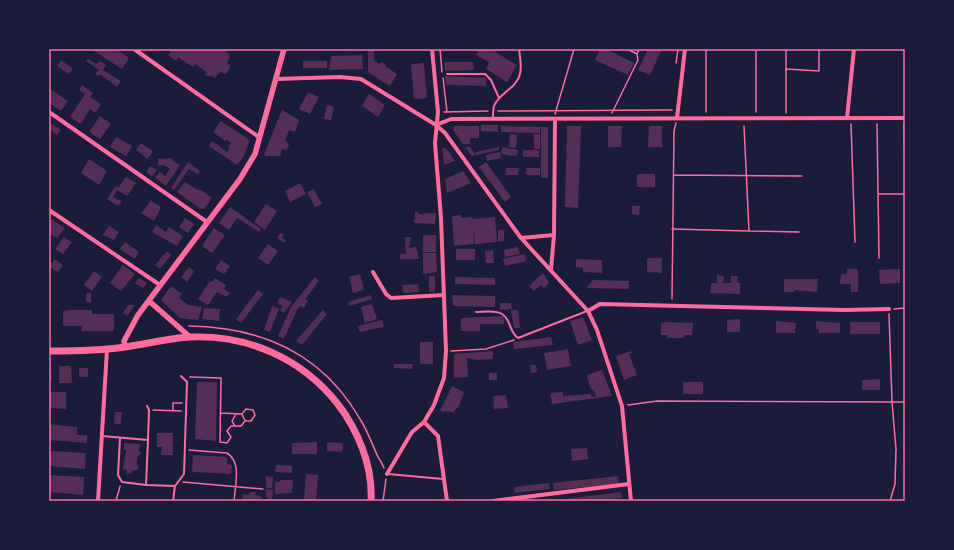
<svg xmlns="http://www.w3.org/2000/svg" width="954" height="550" font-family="'IBM Plex Sans',sans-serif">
<rect width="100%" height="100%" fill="#1b1b3a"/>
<path fill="#542f53" d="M91,49H116L129,58L122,69Z
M172,49H225L230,56L227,63L230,65V68L226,74L220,72L215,78L212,76H206L205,71L195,64L193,67L178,57L176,61L168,55Z
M368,49H374V60L380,64L381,62L386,64L385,66L397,74L390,86L368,72Z
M479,49H497L495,52L517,65L507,82L486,69L489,62L476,55Z
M600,49H606L634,63L628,75L595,60Z
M648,49H662L650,75L638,70Z
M362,55L363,69L329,70L331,56Z
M88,59L96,64L100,61L106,65L103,70L121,81L117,87L100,74L99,76L95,74L99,70L86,61Z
M61,60L73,69L69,74L57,66Z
M303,61H327V68H303Z
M444,62H473L474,70L445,71Z
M424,63L427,98L414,99L411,64Z
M445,76L486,78V86L446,85Z
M82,85L93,93L90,97L101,104L95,113L90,109L81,124L70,117L85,94L79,90Z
M49,88L68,101L61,111L49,103Z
M308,92L319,97L310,114L299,109Z
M369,94L385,105L378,117L362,106Z
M327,105L334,107L331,120L324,119Z
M282,110L299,120L295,132L289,130L285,141L289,144L287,150L282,149L280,156H266L264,154Z
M100,116L111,124L100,139L89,132Z
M221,121L248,139L249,142L244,156L237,165L209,146L212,141L227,152L230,148L228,147L231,143L227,140L225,141L213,132Z
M49,122L61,130L57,135L49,129Z
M481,125H498V132L481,131Z
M454,126H479V138H470V144H463L453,130Z
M501,126L540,127V133L501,132Z
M567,126H581L578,208L565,207Z
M608,126H622L621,147H608Z
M649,126H662V147H648Z
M541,127H548V178H541Z
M510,134L517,135L516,148L509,147Z
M534,134H540V149H534Z
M116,137L132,146L126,156L110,147Z
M141,143L153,151L148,159L136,150Z
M465,147H470L476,155L472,156Z
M499,147V150L476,155V152Z
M502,147L518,150L517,156L501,154Z
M443,148H446L455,161L444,165L442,149Z
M523,150H539V157H523Z
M500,152L501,158L487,161L486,155Z
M172,158L173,161L180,165L166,186L155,178L160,172L165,176L170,169L164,165L158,166V159Z
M89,159L107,171L99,185L81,173Z
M188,162L200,171L198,174L189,169L174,190L171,188Z
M486,162L511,197L505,202L479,167Z
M150,166L157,170L152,176L146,172Z
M506,168H519L518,175H506Z
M526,168H540V175H526Z
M463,171L471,183L447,193L445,179Z
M637,174H655V187H637Z
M126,177L136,183L127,196L117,190L113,197L122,201L118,206L107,199L116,186L118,188Z
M185,182L198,190H201L212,198L204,209H201L177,192Z
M300,183L306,194L290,202L285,191Z
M314,189L322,204L315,207L307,192Z
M151,201L161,207L154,221L141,213Z
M266,204L277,211L265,230L254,222Z
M632,206H640L639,215L632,214Z
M230,207L261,229L259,232L237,218L229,230L219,223Z
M415,211L418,212V214L436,213L435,224L414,223Z
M461,215V218L472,217V219L495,217L497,242L475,244L473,226L474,244L454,246L452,216Z
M49,218L65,228L57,238L49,234Z
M185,218L194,224L188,233L179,227Z
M156,225L166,232L169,227L183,236L177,246L152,232Z
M109,226L119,232L114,240L103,235Z
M214,228L225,235L212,253L202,246Z
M498,230H504V241L498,242Z
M280,233L284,235L282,238L286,240L284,243L277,238Z
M423,235H436V252H423Z
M64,237L72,242L63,254L55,249Z
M405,237H411L409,248L416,247L419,259H400V254H406Z
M125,242L139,252L135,259L120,249Z
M268,244L278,251L268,265L258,258Z
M518,247L520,254L505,257L504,250Z
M456,249H475V260H456Z
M493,250L494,263H486L485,251Z
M167,251L171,255L160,269L155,265Z
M423,253H436L437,272L423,274Z
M525,254L526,261L505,266L503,259Z
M647,258H662V273L647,272Z
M55,259L63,265L58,272L49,267V260L52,263Z
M576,259L602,260V273L583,272V268L576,267Z
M221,260L230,266L224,274L215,269Z
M123,265L135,274L121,291L110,283Z
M189,267L194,271L187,282L181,277Z
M847,269H858V292H851V284H840L841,274H847Z
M900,269V283L880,284L879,270Z
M94,271L102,277L92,291L84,285Z
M543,273L549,283L544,288L541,285L534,291L529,286Z
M360,274L364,290L353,293L349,277Z
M717,275L724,276L723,283H731V276H738L737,283H740V294L710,293L711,283H717Z
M429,276H435V292H429Z
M315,277L319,281L305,299L308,300L304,308L300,306L297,310L284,339L278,336L291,307Z
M455,277L495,278V285L455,284Z
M139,278L147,283L143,288L135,283Z
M215,278L226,285L224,289L230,293L227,297L217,292L208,305L198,299L210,281L212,282Z
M784,279H818L817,292L794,290V292H784Z
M593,280L629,281V289L586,288Z
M418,284L419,292L403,293L402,285Z
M171,286L182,294L179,298L188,305L202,307L198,320L180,318L161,300Z
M258,290L263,294L241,323L236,319Z
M86,293H91V302H86Z
M371,295L372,299L349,306L348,302Z
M452,295L495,296V307L453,306Z
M280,297L292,302L284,313L280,310L283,306L277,303Z
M500,303H511L512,309L500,310Z
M372,304L377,319L365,323L361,307Z
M128,305H135L127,316L123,313Z
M272,306L279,309L270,332L264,330Z
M204,308L220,309L219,321L202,319Z
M69,310H92V314H114V331H82V326H63V311Z
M323,310L327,314L302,345L296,341Z
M511,310H518L520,328H514Z
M504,316V324H480V331H461V318Z
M583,317L592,340L578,345L570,321Z
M740,319V332H727V320Z
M382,320L384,327L360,332L358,326Z
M776,321L796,323L795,333H776Z
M816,321L840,323V333H819V329H816Z
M668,322L693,323L692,335H685L684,338H667V335H661V323Z
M850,322H880V334H850Z
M551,337L553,345L514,349L513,342Z
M420,342H433V364H420Z
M568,349L571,366L547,370L544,353Z
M493,351V359L476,360L467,358L468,377L454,378V354Z
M631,351L632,353L629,354L637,375L624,380L616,356Z
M394,364H413L412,369L394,368Z
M49,365H51L52,381H49Z
M530,365H536L537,372L531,373Z
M59,366H71L72,383H59Z
M79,368H88V377H79Z
M602,370L612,396L552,404L550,393L563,392V396L591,394V396L596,397L594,391L590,388L587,375Z
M489,373H497V380H489Z
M880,379V390H862V380Z
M197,382H217L216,441L195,439Z
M683,382H703V394H683Z
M452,386L464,392L458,408L457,407L454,412L440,411Z
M49,392H66V409L49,408Z
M506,395L508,408L494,409L493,396Z
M115,412H122L121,424H114Z
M49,424L77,427V435H87V443L49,440Z
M157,433H173V455H161L162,447H157Z
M317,442V454H292V443Z
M327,442L343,443L342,452L327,451Z
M124,443L139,444L140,447L138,450L140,452V455H138L137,463L139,468L137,470H133L131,474L127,473V470L123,469L126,450H124Z
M587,448L588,459L572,461L571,449Z
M49,451L86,453L85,469L49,466Z
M193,455L227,457V464L232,465L231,474L192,472Z
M276,465L292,466V473L275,472Z
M306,474L318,475L316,501H304Z
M49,475L84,477L83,495L49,492Z
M266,476L273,477L272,488H266Z
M618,476L619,484L554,490L553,483Z
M280,480H293L292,493L275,494V482H280Z
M549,483L550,489L515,493L514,487Z
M266,489L273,490L272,500H268V497H266Z
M250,492H256L255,495L261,496V501H242L243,494L249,495Z
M621,492L622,498L600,501H549Z"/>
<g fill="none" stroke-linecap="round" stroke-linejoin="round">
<path stroke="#ff6b9d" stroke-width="1.5" d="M440,49L442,72
M637,54L639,49
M676,63L678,49
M786,69L819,71V49
M443,78L447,112
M498,111L672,110
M444,112L488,111
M706,112V49
M756,112V49
M612,113L638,60L637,54L627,49
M786,113V49
M555,114L574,49
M851,124L855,242
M877,124L879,258
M904,124L905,176
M674,175L802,176
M879,194H905
M672,229L749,231L744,126
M749,231L799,232
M672,299L674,131L676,123
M894,309L905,308
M889,314L892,402L896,449L895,484L890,501
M189,326C262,327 322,353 360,419C367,430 372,443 377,455C379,459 382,463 384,468
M451,351L486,349L514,340
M190,377L221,378L220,442L227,443L231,437L227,431L231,426H241L245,421H251L255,415L253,410L246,409L242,414L220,413
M628,405L657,401L905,402
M153,410L181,411
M173,411V403H182
M242,414L245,421
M235,426L232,421L236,414
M189,450L227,453C242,462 235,486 234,501
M183,482L263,489
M116,501L120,486
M383,501L386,479"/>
<path stroke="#ff6b9d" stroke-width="2" d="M447,74H485L491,80L499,98
M493,119C493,115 493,110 494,106C499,93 517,88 520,74C522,65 520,58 519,49
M476,312C483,312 496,310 502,314C511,319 509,332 518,338L587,311
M102,436L148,440L149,410L147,406
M120,438L118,475L122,482L146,485
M148,440L146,485L175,486L173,501
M388,474L443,479
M175,486L184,474L187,382L181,376"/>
<path stroke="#ff6b9d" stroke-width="4" d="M134,49L260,138
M276,79L340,77L361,79L436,125L445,133L521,238L588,311L597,330L622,406L631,501
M49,112L207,222
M677,118L685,49
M847,118L854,49
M436,125L451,119L905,118
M49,210L160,285
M521,238L554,235
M551,270L554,235L555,119
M373,272L386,294L391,298L444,295
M588,311L600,304L844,310L889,309
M424,422L438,436L447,501
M387,474L412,432L424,422L434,405L444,378L446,351L441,218L435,143L438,112L432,49
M98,501L107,349
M493,501L629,484"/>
<path stroke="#ff6b9d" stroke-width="5.5" d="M149,301L190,337
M125,347L124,341L138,315L240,179L255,154L284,49"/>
<path stroke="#ff6b9d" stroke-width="7" d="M49,351C74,351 99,351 125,347C147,344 169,338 191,337C248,335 301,358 337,403C358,430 373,466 371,501"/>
</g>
<rect width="954" height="550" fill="none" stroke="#1b1b3a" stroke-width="100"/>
<rect x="50" y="50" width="854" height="450" fill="none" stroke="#ff6b9d" stroke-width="1.5"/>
</svg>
